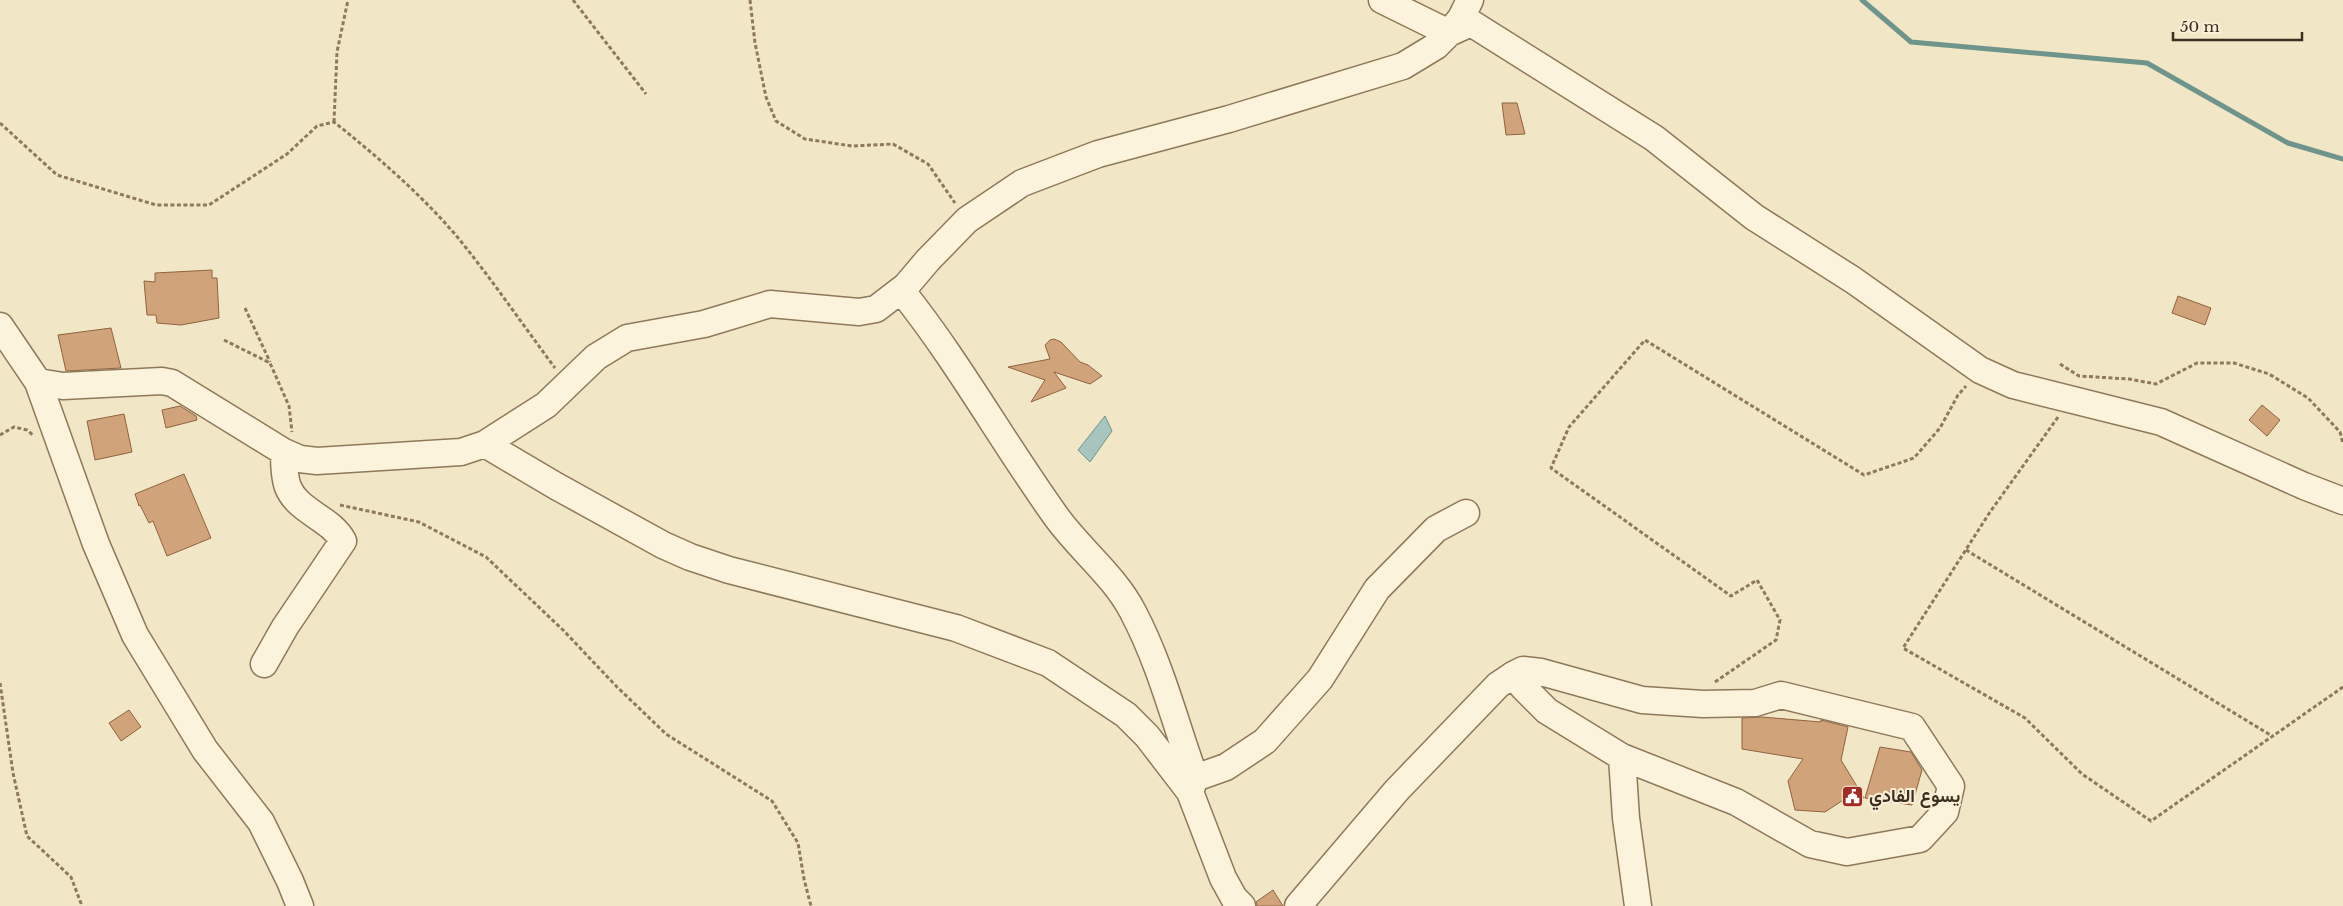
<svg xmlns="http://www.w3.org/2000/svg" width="2343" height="906" font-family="'Libre Baskerville',Vazirmatn,serif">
<rect width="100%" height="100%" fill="#f1e6c6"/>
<path fill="#a8c4be" stroke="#6e948c" d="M1105,416L1112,431L1090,462L1078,450Z"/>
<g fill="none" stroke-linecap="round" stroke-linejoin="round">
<path stroke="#6e948c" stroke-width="5" d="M1862,0L1911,42L2147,63L2288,143L2343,159"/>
</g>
<path fill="#d1a37a" stroke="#8f633f" d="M1502,103H1517L1525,134L1506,135Z
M212,270V278H217L219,318L181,325L157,323L156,315H147L144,281L155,282V273Z
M2178,296L2211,308L2205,325L2172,313Z
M111,328L121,368L66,371L58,335Z
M1054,339L1061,342L1080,362L1088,365L1102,376L1090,384L1054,372L1066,388L1031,402L1045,380L1008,367L1050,359L1045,345L1050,340Z
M2262,405L2280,420L2267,436L2249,420Z
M180,406L196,416L197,420L166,428L162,410Z
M124,414L132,452L95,460L87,421Z
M184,474L211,538L167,556L153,521L149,523L140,505L139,506L135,494Z
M129,710L141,727L121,741L109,723Z
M1762,717L1821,722V720L1848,727L1841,760L1864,798L1851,795L1825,812L1795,810L1788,781L1803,759L1742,749V718Z
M1880,747L1911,752L1922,770L1912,805L1865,798Z
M1273,890L1283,906H1257L1256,902Z"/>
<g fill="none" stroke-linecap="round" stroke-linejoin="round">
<defs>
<path id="minor" d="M1382,0L1449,33L1471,23L1654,138L1754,217L1853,280L1980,370L2013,385L2161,422L2304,486L2343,501
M901,290C958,361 1002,441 1055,515C1078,548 1114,575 1133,612C1161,665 1175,723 1195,778L1190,792
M0,326L38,382L96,544L135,635L205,750L261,822L290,881L300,906
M38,382L63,386L162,381L172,383L284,452L300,459L317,461L461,452L485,444L546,405L596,357L627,338L704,324L770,304L859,312L876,309L906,286L928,260L967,220L1022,183L1098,154L1229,119L1403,66L1436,46L1449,33L1461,18L1470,0
M485,444L556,486L663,545L690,557L729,570L956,628L1048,663L1126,715L1147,736L1190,792L1223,878L1234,898L1242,906
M264,664L285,627L343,541C331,518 298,512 288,487C284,477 284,463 284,452
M1622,757L1626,818L1638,906
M1195,778L1226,767L1265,741L1320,679L1377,589L1436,529L1466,513
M1298,906L1397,790L1498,685L1513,675L1523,687L1547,711L1622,757L1736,802L1810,844L1847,852L1920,839L1945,812L1951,786L1912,727L1781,695L1755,703L1703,704L1642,700L1541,672L1523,670L1513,675"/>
</defs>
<use href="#minor" stroke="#8e795a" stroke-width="29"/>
<path stroke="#8e795a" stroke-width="3" stroke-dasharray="4 2.5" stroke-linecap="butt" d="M573,0L646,94
M750,0L755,43L766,97L776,121L805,139L852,146L893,144L928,164L955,203
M334,122L337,52L348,0
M0,123L57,175L156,205H209L287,154L317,126L334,122C378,157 423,196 459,239C493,281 523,325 555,368
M245,308L270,362
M224,340L270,363L289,406L292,432
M2060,364L2079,376L2129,379L2156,384L2197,363H2234L2269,374L2308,398L2340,432L2343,444
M2058,417L1990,512L1903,648L2025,718L2082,774L2151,821L2343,687
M0,435L14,427L27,430L34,436
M340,505L419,522L486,557L563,630L617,687L666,734L772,801L798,843L804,879L811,906
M1966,550L2272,736
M1715,682L1776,640L1780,620L1757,580L1731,596L1551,468L1569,427L1645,340L1864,475L1914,458L1940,428L1958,395L1966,386
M0,683L13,773L27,836L71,877L82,906"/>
<use href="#minor" stroke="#fbf3db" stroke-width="26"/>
</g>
<defs>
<symbol id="civic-square" viewBox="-11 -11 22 22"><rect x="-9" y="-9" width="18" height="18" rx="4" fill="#a12c27" stroke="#f8f0d7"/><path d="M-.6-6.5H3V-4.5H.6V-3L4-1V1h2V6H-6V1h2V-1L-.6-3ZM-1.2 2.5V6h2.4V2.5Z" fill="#fff"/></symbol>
</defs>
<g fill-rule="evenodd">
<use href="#civic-square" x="1840" y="784" width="25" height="25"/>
</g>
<g text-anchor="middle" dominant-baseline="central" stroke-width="4" stroke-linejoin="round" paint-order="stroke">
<g font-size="18" font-weight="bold" fill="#3d2f1f" stroke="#f8f0d7" text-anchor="start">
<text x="1869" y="796">يسوع الفادي</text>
</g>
</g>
<path d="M2173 32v8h129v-8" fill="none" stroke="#3d2f1f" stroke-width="2.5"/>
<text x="2180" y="32" font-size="15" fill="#3d2f1f" stroke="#f8f0d7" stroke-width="4" paint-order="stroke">50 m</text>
</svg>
